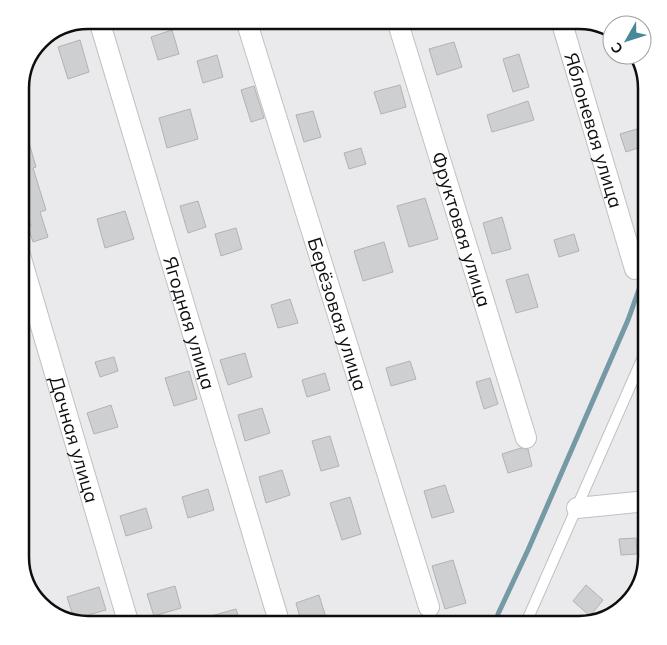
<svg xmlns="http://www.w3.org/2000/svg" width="667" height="645" font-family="Mulish,sans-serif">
<rect width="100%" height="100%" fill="#eaeaec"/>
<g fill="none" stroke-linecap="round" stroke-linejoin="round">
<path stroke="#7699a6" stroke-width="5" d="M498,614L528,550L628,320L647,267"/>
</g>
<path fill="#cecfd1" stroke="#b2b2b4" d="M172,30L179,54L158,60L151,37Z
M80,40L89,72L68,79L58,47Z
M454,42L462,67L437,75L429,49Z
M519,54L529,87L513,92L503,59Z
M217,55L223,77L203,83L197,61Z
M400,85L406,107L381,114L374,92Z
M254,86L264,118L251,122L241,90Z
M528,101L534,120L492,132L487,115Z
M190,109L198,139L167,148L159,118Z
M313,111L321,137L304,142L296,115Z
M20,125H24L36,167L33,168L46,210L40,212L48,237L33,242L28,227L31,226L20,191Z
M647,126V145L626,152L620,134Z
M361,148L366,164L349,169L344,153Z
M425,198L438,239L409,247L397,206Z
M198,201L206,227L188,233L180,206Z
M125,211L134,239L105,248L97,219Z
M502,217L511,249L492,254L483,223Z
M236,228L242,249L221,256L215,234Z
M574,234L579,251L559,257L554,240Z
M384,242L393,272L363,281L354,251Z
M528,274L538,307L516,313L506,280Z
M290,299L298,323L278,328L271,305Z
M245,353L252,377L228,385L220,360Z
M114,357L118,371L100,377L95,362Z
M410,361L416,379L391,386L386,368Z
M189,371L197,399L174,406L165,378Z
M325,373L330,390L307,397L302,380Z
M490,378L498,404L484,409L476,382Z
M111,405L118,427L94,434L87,413Z
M262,408L270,433L245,441L238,415Z
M330,436L339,466L321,471L312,441Z
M521,448L528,449L532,466L508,473L502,454Z
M282,470L290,495L266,503L259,477Z
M445,485L454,512L432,518L424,491Z
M208,489L214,510L188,518L182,497Z
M350,497L361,534L342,540L330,503Z
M146,508L152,528L126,536L120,516Z
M636,538L637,554L621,555L619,539Z
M453,560L466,603L445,609L432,566Z
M586,585L603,600L590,616L573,601Z
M175,586L181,608L154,616L147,594Z
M99,587L106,610L74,619L67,597Z
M319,595L327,621L312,625H302L296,603Z
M236,609L241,625H194L193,621Z"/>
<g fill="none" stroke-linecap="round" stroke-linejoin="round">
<defs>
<path id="lane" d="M525,625L647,348"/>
<g id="street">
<path id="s1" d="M99,20L280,625"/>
<path id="s2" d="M246,20L429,607"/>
<path id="s3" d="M397,20L526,438"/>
<path id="s4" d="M561,20L635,269"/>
<path id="s5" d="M20,255L129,625"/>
<path d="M577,508L647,501"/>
</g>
</defs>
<use href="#lane" stroke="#c0c1c2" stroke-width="12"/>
<use href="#street" stroke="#c0c1c2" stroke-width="22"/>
<use href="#lane" stroke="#fff" stroke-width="10"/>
<use href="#street" stroke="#fff" stroke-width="20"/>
</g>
<g text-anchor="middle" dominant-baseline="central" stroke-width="4.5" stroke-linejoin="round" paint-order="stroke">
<g font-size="19" fill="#0e0e0f" stroke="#fff">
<text stroke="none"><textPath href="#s4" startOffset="115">Яблоневая улица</textPath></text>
<text stroke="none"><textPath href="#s3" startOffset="219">Фруктовая улица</textPath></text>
<text stroke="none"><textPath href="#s2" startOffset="308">Берёзовая улица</textPath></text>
<text stroke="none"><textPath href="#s1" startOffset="316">Ягодная улица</textPath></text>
<text stroke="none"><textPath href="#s5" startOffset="192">Дачная улица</textPath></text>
</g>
</g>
<path d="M0 0H667V645H0ZM88 29H579A59 59 0 0 1 638 88V557A59 59 0 0 1 579 616H88A59 59 0 0 1 29 557V88A59 59 0 0 1 88 29Z" fill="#fff" fill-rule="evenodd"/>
<path fill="none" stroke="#0e0e0f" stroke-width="2.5" d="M88 29H579A59 59 0 0 1 638 88V557A59 59 0 0 1 579 616H88A59 59 0 0 1 29 557V88A59 59 0 0 1 88 29Z"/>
<g transform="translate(627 40) rotate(231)"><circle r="24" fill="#ffffff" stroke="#9f9f9f"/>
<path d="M0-4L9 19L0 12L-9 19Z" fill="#47889a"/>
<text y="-8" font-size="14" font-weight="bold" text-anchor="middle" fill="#0e0e0f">С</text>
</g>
</svg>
